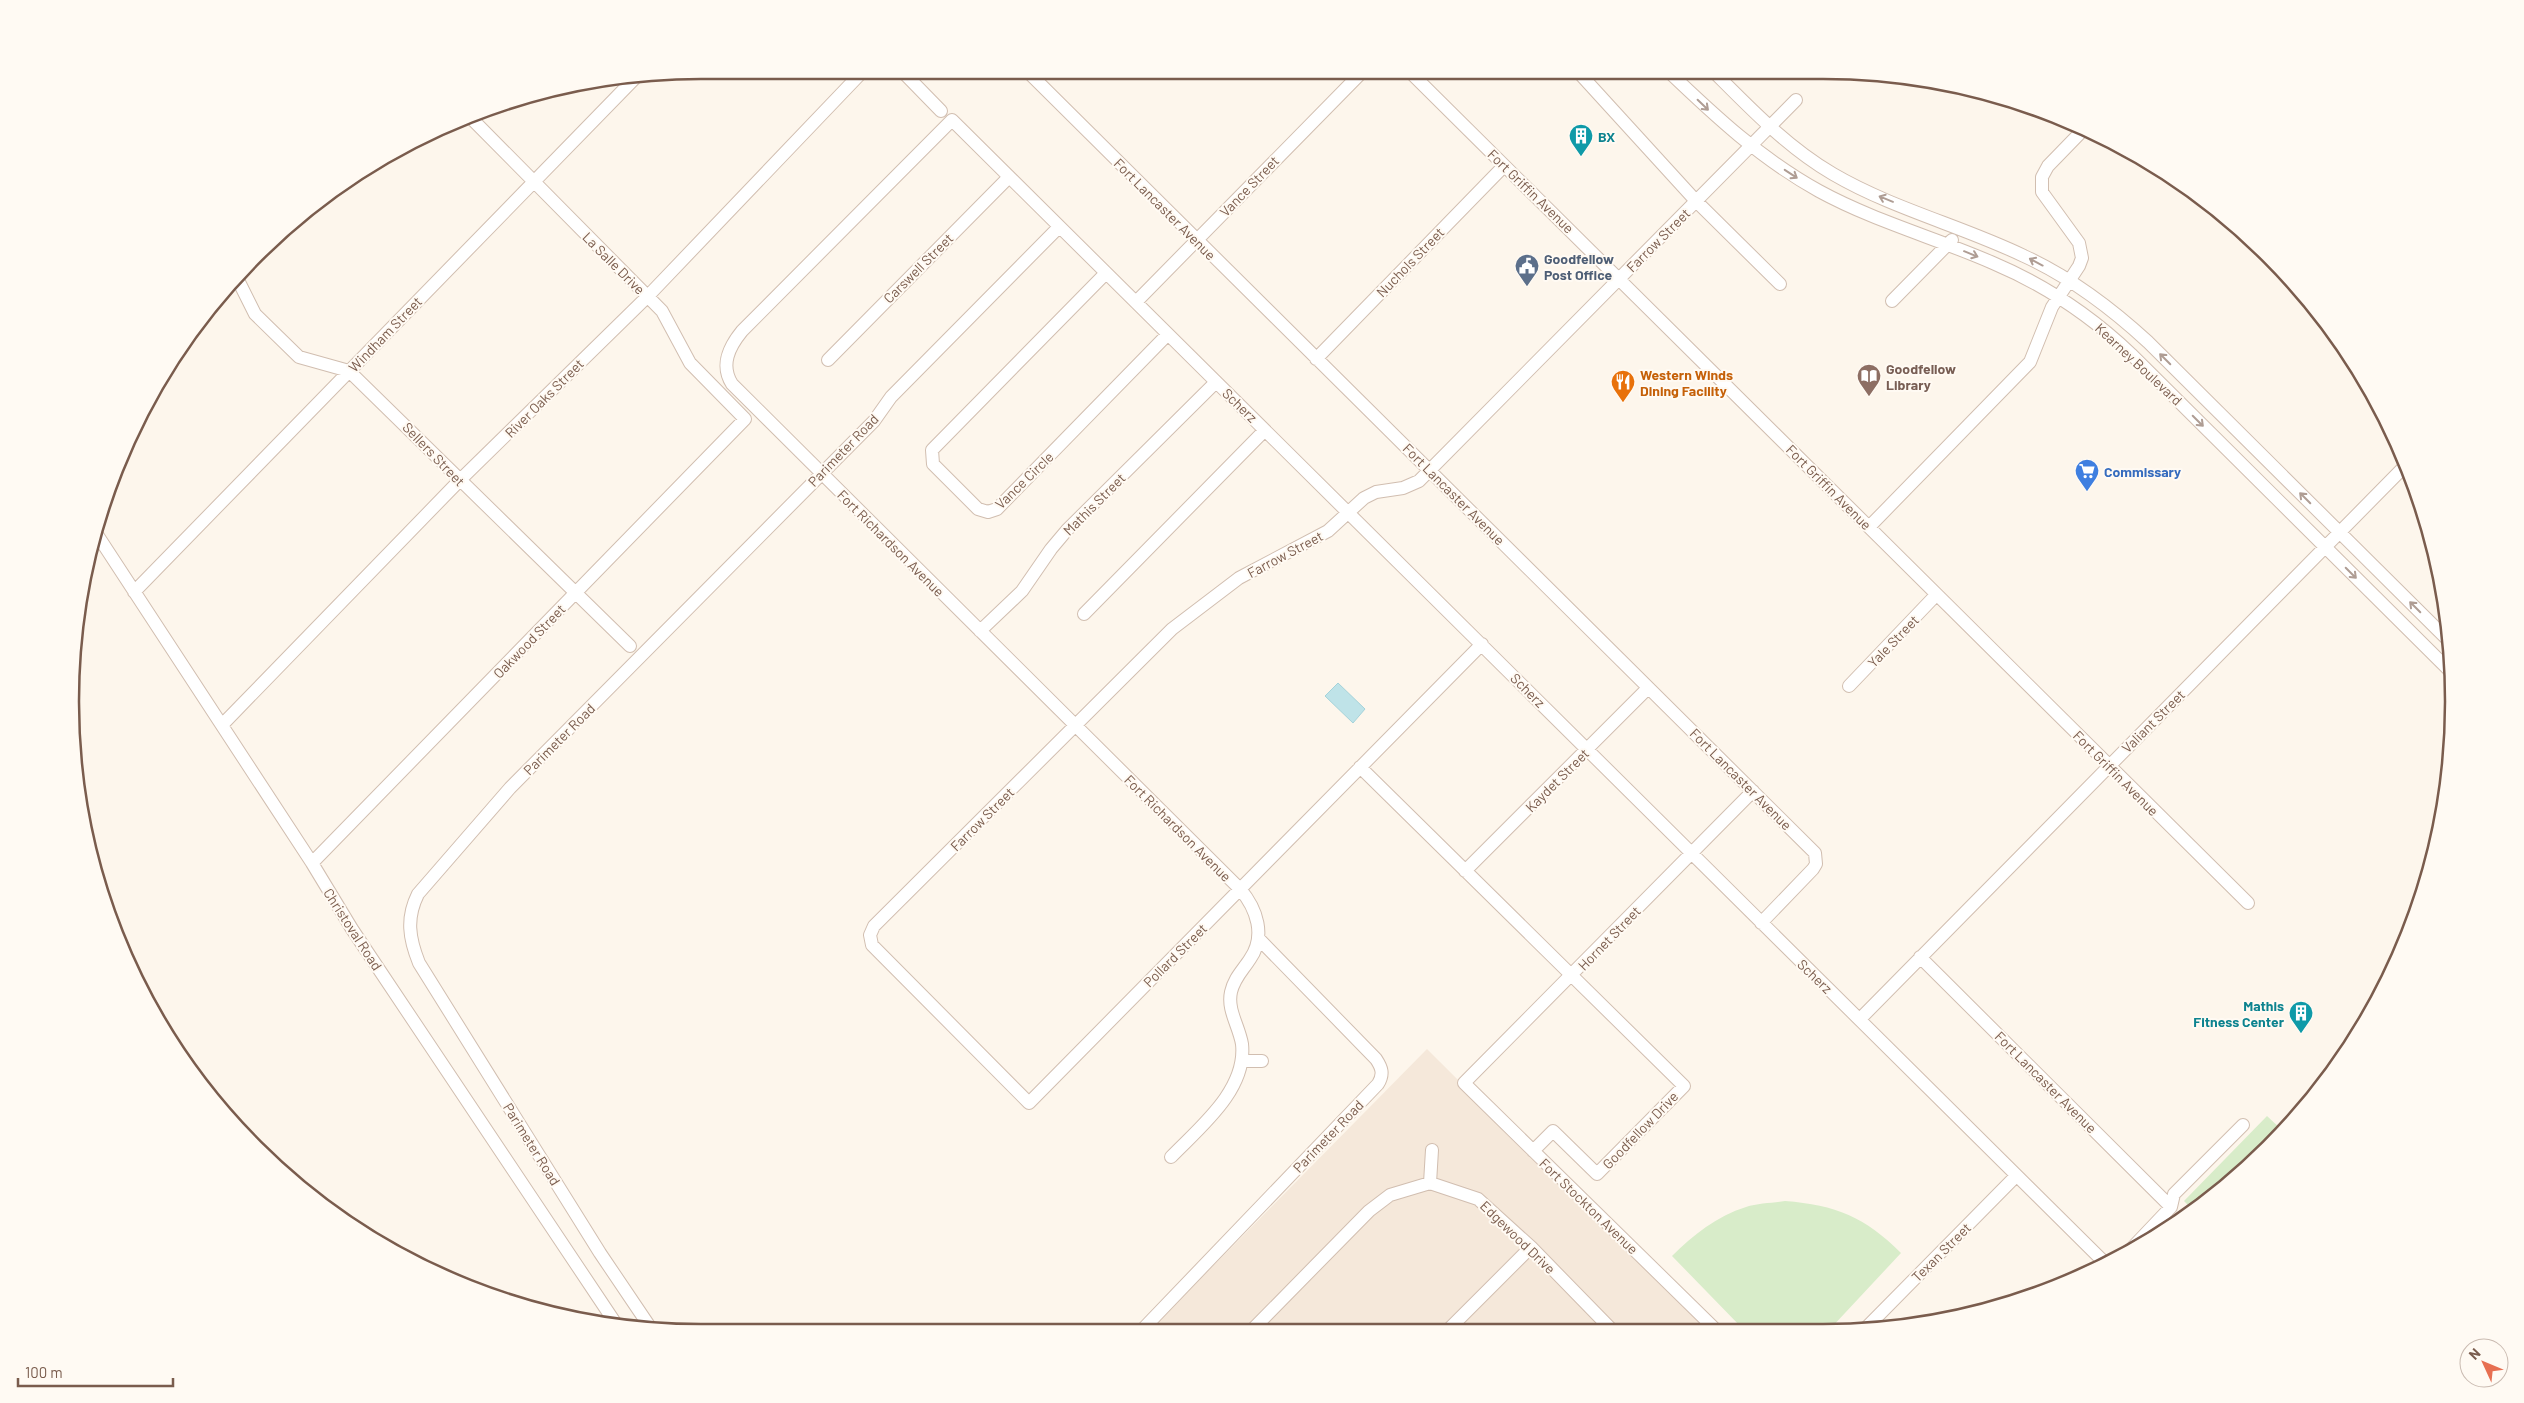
<svg xmlns="http://www.w3.org/2000/svg" width="2524" height="1403" font-family="Barlow,sans-serif">
<rect width="100%" height="100%" fill="#fdf6ec"/>
<path fill="#f5e8da" d="M1427,1049L1707,1328L1150,1330Z"/>
<path fill="#d8ecc9" d="M2267,1116L2283,1131L2193,1210L2184,1201Z
M1785,1201C1836,1205 1865,1217 1901,1253L1831,1328H1742L1672,1256C1693,1235 1717,1216 1746,1207C1758,1203 1773,1203 1785,1201Z"/>
<path fill="#bfe3e8" stroke="#a5d3da" d="M1338,683L1365,709L1353,723L1325,696Z"/>
<g fill="none" stroke-linecap="round" stroke-linejoin="round">
<defs>
<path id="minor" d="M901,70L941,111
M1026,70L1815,853L1816,864L1813,869L1761,923
M1409,71L2248,903
M1585,71L1581,75L1696,201L1780,284
M1668,71C1715,116 1761,159 1819,191C1874,221 1936,238 1993,263C2045,285 2091,316 2131,354L2452,673
M1713,71C1751,109 1787,147 1833,174C1893,209 1962,226 2024,256C2070,277 2111,308 2148,342L2449,641
M1106,273L932,450L933,464L978,509L988,512L997,509L1168,334
M236,276L255,314L299,357L349,371L630,646
M1892,301L1952,240
M1136,302L1363,71
M1316,359L1504,166
M828,360L1009,177
M1869,527L2030,362L2052,307L2079,266L2082,258L2079,243L2042,192V177L2048,166L2082,131
M94,530L312,863L352,929L616,1324
M134,592L637,76
M1084,614L1265,430
M980,631L1022,591L1051,549L1067,530L1216,382
M1482,644L1029,1103L872,945L870,935L874,926L1172,629L1239,578L1328,531L1364,498L1376,492L1403,488L1419,481L1796,100
M1849,686L1936,595
M222,725L459,481L648,296L864,70
M1360,767L1684,1086L1597,1174L1553,1131L1533,1151
M312,863L745,419L690,363L662,311L470,117
M1465,871L1648,688
M1920,957L2171,1207
M1860,1019L2405,466
M1242,1061H1262
M1171,1157C1200,1127 1247,1090 1242,1044C1239,1026 1227,1010 1231,992C1234,978 1243,970 1250,959C1266,936 1257,909 1240,889L732,384C720,365 729,347 742,331L952,120L2103,1261
M1430,1183L1432,1150
M2133,1247L2171,1207L2174,1194L2243,1125
M1714,1328L1464,1083L1753,791
M1866,1328L2016,1176
M1449,1329L1531,1247
M652,1330L600,1253L419,963C409,938 406,918 418,894L510,788L874,421L891,397L1059,227
M1142,1330L1378,1084C1384,1074 1382,1068 1376,1059L1258,938
M1252,1330L1369,1211L1390,1195L1430,1183L1478,1199L1531,1247L1611,1329"/>
</defs>
<use href="#minor" stroke="#d1beb0" stroke-width="14"/>
<use href="#minor" stroke="#fff" stroke-width="12"/>
</g>
<defs><path id="oneway-shaft" d="M-6 0H5M1.5-3L5.5 0L1.5 3" fill="none" stroke-width="1.6" stroke-linecap="round" stroke-linejoin="round" transform="scale(1.25)"/></defs>
<g stroke="#af9d94">
<use href="#oneway-shaft" transform="translate(1703 105) rotate(44)"/>
<use href="#oneway-shaft" transform="translate(1791 174) rotate(33)"/>
<use href="#oneway-shaft" transform="translate(1886 199) rotate(-158)"/>
<use href="#oneway-shaft" transform="translate(1971 254) rotate(22)"/>
<use href="#oneway-shaft" transform="translate(2036 262) rotate(-152)"/>
<use href="#oneway-shaft" transform="translate(2165 359) rotate(-135)"/>
<use href="#oneway-shaft" transform="translate(2198 421) rotate(45)"/>
<use href="#oneway-shaft" transform="translate(2305 498) rotate(-135)"/>
<use href="#oneway-shaft" transform="translate(2351 573) rotate(45)"/>
<use href="#oneway-shaft" transform="translate(2415 607) rotate(-135)"/>
</g>
<defs>
<symbol id="building-pin" viewBox="-11 -11 22 30"><path d="M0 17L-7.5 6A9.5 9.5 0 1 1 7.5 6Z" fill="#0f9aa8" stroke="#fffaf3"/><path d="M-4-6H4V6H1V3H-1V6H-4ZM-2.5-4.3h1.7v1.8h-1.7ZM.8-4.3h1.7v1.8H.8ZM-2.5-1h1.7V.8h-1.7ZM.8-1h1.7V.8H.8Z" fill="#fff"/></symbol>
<symbol id="civic-pin" viewBox="-11 -11 22 30"><path d="M0 17L-7.5 6A9.5 9.5 0 1 1 7.5 6Z" fill="#5c6f8a" stroke="#fffaf3"/><path d="M-.6-6.5H3V-4.5H.6V-3L4-1V1h2V6H-6V1h2V-1L-.6-3ZM-1.2 2.5V6h2.4V2.5Z" fill="#fff"/></symbol>
<symbol id="library-pin" viewBox="-11 -11 22 30"><path d="M0 17L-7.5 6A9.5 9.5 0 1 1 7.5 6Z" fill="#8d6e63" stroke="#fffaf3"/><path d="M-6-4Q-3-5.5-.7-3.5V5Q-3 3-6 4ZM6-4Q3-5.5 .7-3.5V5Q3 3 6 4Z" fill="#fff"/></symbol>
<symbol id="restaurant-pin" viewBox="-11 -11 22 30"><path d="M0 17L-7.5 6A9.5 9.5 0 1 1 7.5 6Z" fill="#e8710a" stroke="#fffaf3"/><path d="M-5-6h1v4h1v-4h1v4h1v-4h1v5L-1.5 .5V6h-2V.5L-5-1ZM5-6V6H3V1.5H1.5Q1.5-4 5-6Z" fill="#fff"/></symbol>
<symbol id="supermarket-pin" viewBox="-11 -11 22 30"><path d="M0 17L-7.5 6A9.5 9.5 0 1 1 7.5 6Z" fill="#3f7fe0" stroke="#fffaf3"/><path d="M-6-5.5h2.5l.6 2H6L4.5 2H-2.5L-4.4-4H-6ZM-1.5 3.2a1.3 1.3 0 1 0 .1 0ZM3 3.2a1.3 1.3 0 1 0 .1 0Z" fill="#fff"/></symbol>
</defs>
<g fill-rule="evenodd">
<use href="#building-pin" x="1567" y="122" width="28" height="38"/>
<use href="#civic-pin" x="1513" y="252" width="28" height="38"/>
<use href="#library-pin" x="1855" y="362" width="28" height="38"/>
<use href="#restaurant-pin" x="1609" y="368" width="28" height="38"/>
<use href="#supermarket-pin" x="2073" y="457" width="28" height="38"/>
<use href="#building-pin" x="2287" y="999" width="28" height="38"/>
</g>
<g text-anchor="middle" dominant-baseline="central" stroke-width="4" stroke-linejoin="round" paint-order="stroke">
<g font-size="14" font-weight="bold" fill="#0d838f" stroke="#fffaf3" text-anchor="start">
<text x="1598" y="136">BX</text>
<text x="2284" y="1005" text-anchor="end">Mathis<tspan x="2284" dy="16">Fitness Center</tspan></text>
</g>
<g font-size="14" fill="#7a5c4d" stroke="#fffaf3">
<text transform="translate(1249 186) rotate(-46)">Vance Street</text>
<text transform="translate(1531 191) rotate(44)">Fort Griffin Avenue</text>
<text transform="translate(1165 209) rotate(45)">Fort Lancaster Avenue</text>
<text transform="translate(1658 240) rotate(-45)">Farrow Street</text>
<text transform="translate(1410 262) rotate(-46)">Nuchols Street</text>
<text transform="translate(614 263) rotate(45)">La Salle Drive</text>
<text transform="translate(918 268) rotate(-45)">Carswell Street</text>
<text transform="translate(385 334) rotate(-46)">Windham Street</text>
<text transform="translate(2139 364) rotate(43)">Kearney Boulevard</text>
<text transform="translate(544 398) rotate(-45)">River Oaks Street</text>
<text transform="translate(1240 405) rotate(44)">Scherz</text>
<text transform="translate(843 450) rotate(-46)">Parimeter Road</text>
<text transform="translate(434 454) rotate(46)">Sellers Street</text>
<text transform="translate(1024 480) rotate(-44)">Vance Circle</text>
<text transform="translate(1829 487) rotate(45)">Fort Griffin Avenue</text>
<text transform="translate(1454 494) rotate(45)">Fort Lancaster Avenue</text>
<text transform="translate(1094 504) rotate(-45)">Mathis Street</text>
<text transform="translate(891 543) rotate(45)">Fort Richardson Avenue</text>
<text transform="translate(1285 554) rotate(-28)">Farrow Street</text>
<text transform="translate(529 641) rotate(-46)">Oakwood Street</text>
<text transform="translate(1893 641) rotate(-46)">Yale Street</text>
<text transform="translate(1528 690) rotate(45)">Scherz</text>
<text transform="translate(2153 721) rotate(-45)">Valiant Street</text>
<text transform="translate(559 739) rotate(-45)">Parimeter Road</text>
<text transform="translate(2116 773) rotate(45)">Fort Griffin Avenue</text>
<text transform="translate(1741 779) rotate(45)">Fort Lancaster Avenue</text>
<text transform="translate(1557 780) rotate(-45)">Kaydet Street</text>
<text transform="translate(982 819) rotate(-45)">Farrow Street</text>
<text transform="translate(1178 828) rotate(45)">Fort Richardson Avenue</text>
<text transform="translate(353 929) rotate(57)">Christoval Road</text>
<text transform="translate(1609 938) rotate(-46)">Hornet Street</text>
<text transform="translate(1175 955) rotate(-45)">Pollard Street</text>
<text transform="translate(1815 976) rotate(44)">Scherz</text>
<text transform="translate(2046 1082) rotate(45)">Fort Lancaster Avenue</text>
<text transform="translate(1640 1130) rotate(-46)">Goodfellow Drive</text>
<text transform="translate(1328 1136) rotate(-46)">Parimeter Road</text>
<text transform="translate(532 1144) rotate(58)">Parimeter Road</text>
<text transform="translate(1589 1206) rotate(44)">Fort Stockton Avenue</text>
<text transform="translate(1518 1237) rotate(44)">Edgewood Drive</text>
<text transform="translate(1941 1252) rotate(-45)">Texan Street</text>
</g>
<g font-size="14" font-weight="bold" fill="#4e5e75" stroke="#fffaf3" text-anchor="start">
<text x="1544" y="258">Goodfellow<tspan x="1544" dy="16">Post Office</tspan></text>
</g>
<g font-size="14" font-weight="bold" fill="#785e54" stroke="#fffaf3" text-anchor="start">
<text x="1886" y="368">Goodfellow<tspan x="1886" dy="16">Library</tspan></text>
</g>
<g font-size="14" font-weight="bold" fill="#c56008" stroke="#fffaf3" text-anchor="start">
<text x="1640" y="374">Western Winds<tspan x="1640" dy="16">Dining Facility</tspan></text>
</g>
<g font-size="14" font-weight="bold" fill="#366cbe" stroke="#fffaf3" text-anchor="start">
<text x="2104" y="471">Commissary</text>
</g>
</g>
<path d="M0 0H2524V1403H0ZM701 79H1823A622 622 0 0 1 2445 701V702A622 622 0 0 1 1823 1324H701A622 622 0 0 1 79 702V701A622 622 0 0 1 701 79Z" fill="#fffaf3" fill-rule="evenodd"/>
<path fill="none" stroke="#7a5c4d" stroke-width="2.5" d="M701 79H1823A622 622 0 0 1 2445 701V702A622 622 0 0 1 1823 1324H701A622 622 0 0 1 79 702V701A622 622 0 0 1 701 79Z"/>
<g transform="translate(2484 1363) rotate(314)"><circle r="24" fill="#fffaf3" stroke="#cabbb1"/>
<path d="M0-4L9 19L0 12L-9 19Z" fill="#e76f51"/>
<text y="-8" font-size="14" font-weight="bold" text-anchor="middle" fill="#7a5c4d">N</text>
</g>
<path d="M18 1378v8h155v-8" fill="none" stroke="#7a5c4d" stroke-width="2.5"/>
<text x="25" y="1378" font-size="15" fill="#7a5c4d" stroke="#fffaf3" stroke-width="4" paint-order="stroke">100 m</text>
</svg>
